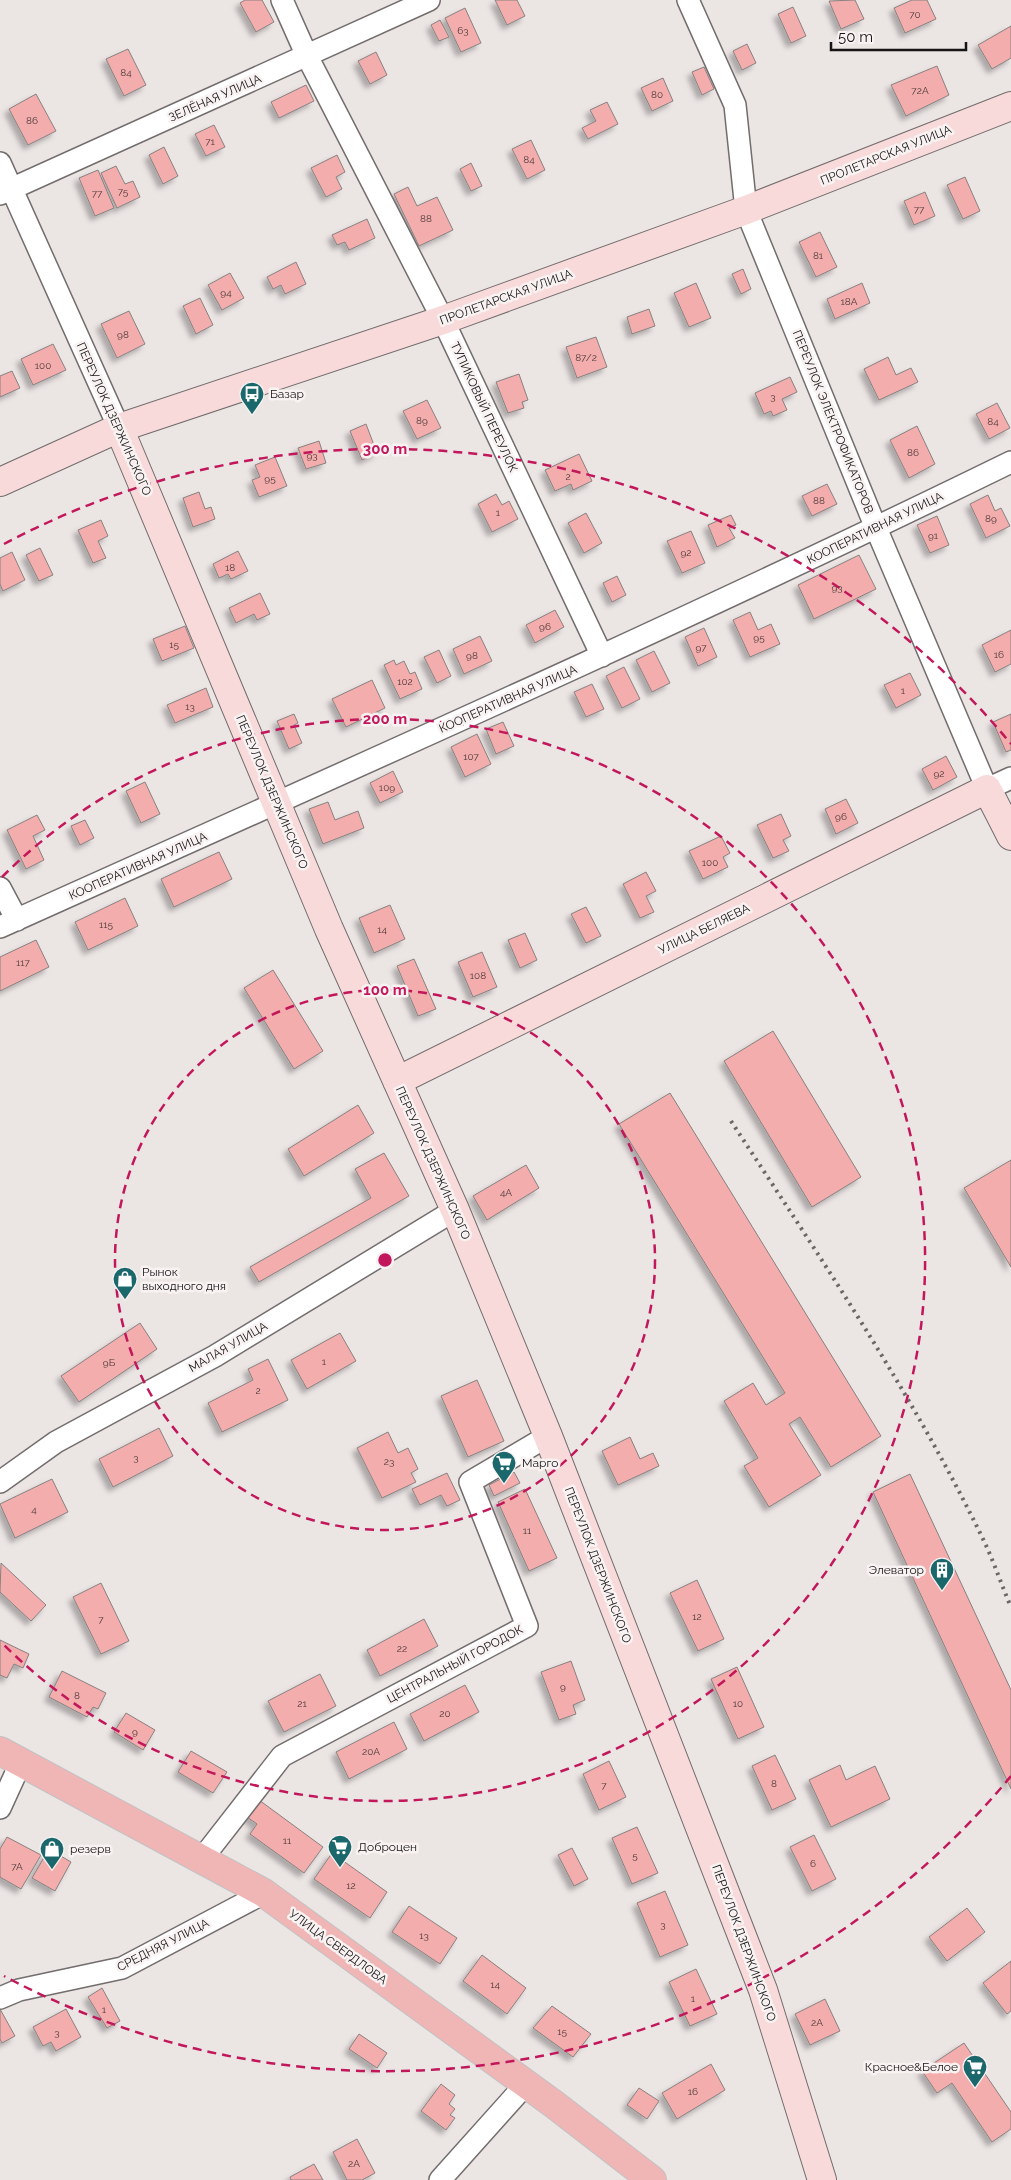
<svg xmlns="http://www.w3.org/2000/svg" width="1011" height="2180" font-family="Raleway,sans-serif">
<defs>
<filter id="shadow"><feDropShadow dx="-4.5" dy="4.5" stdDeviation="2.5" flood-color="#0004"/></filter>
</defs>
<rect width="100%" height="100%" fill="#ebe5e4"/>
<path fill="#f2adac" stroke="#878180" filter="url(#shadow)" d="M245,0H262L274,22L256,32L240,3Z
M495,0H517L525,16L507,25Z
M855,0L864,19L841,29L829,1Z
M912,0H927L936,19L905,33L894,8Z
M793,7L806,36L791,43L778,14Z
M465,8L481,43L461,52L445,18Z
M440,20L449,37L439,41L431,25Z
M1011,26V58L992,69L978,45Z
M747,44L756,63L742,70L733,51Z
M128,49L146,85L124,96L106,59Z
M376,52L387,75L370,84L358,61Z
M937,66L949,95L906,116L891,85Z
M704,67L714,89L702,95L692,72Z
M663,78L673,101L652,111L641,88Z
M306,85L314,101L279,118L271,102Z
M36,94L56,131L28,145L9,109Z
M607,102L618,124L588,139L582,128L596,121L590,110Z
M214,125L225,147L206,156L195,134Z
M531,140L545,170L527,179L512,149Z
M164,147L178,176L163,184L149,155Z
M337,155L345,172L336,177L342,189L326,197L311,168Z
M471,163L482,186L471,191L460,169Z
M116,166L125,184L133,181L140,197L117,208L101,173Z
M98,170L114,208L95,216L79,178Z
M965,177L980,211L963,219L947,185Z
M408,187L417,206L437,197L453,230L419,246L394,194Z
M925,192L935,216L914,225L904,201Z
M367,219L375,238L349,250L345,242L337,245L332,235Z
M820,232L837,267L816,277L799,242Z
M296,262L306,284L285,294L281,285L273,289L267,277Z
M743,269L751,289L741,294L732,274Z
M230,273L244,298L222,310L208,285Z
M696,283L711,318L689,327L674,293Z
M862,283L870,303L835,319L827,299Z
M200,298L213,325L196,334L183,306Z
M649,309L655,326L632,334L627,317Z
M129,311L145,344L117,358L101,324Z
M596,337L607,367L577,378L566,347Z
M53,344L66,370L33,385L21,359Z
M888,357L896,375L911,368L918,382L879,400L864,369Z
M12,371L20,388L0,397V376Z
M519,374L528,400L522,402L524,408L508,413L496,382Z
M790,377L797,392L782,399L787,410L773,416L771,411L764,414L755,393Z
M427,400L441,428L417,439L403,411Z
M997,403L1010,428L989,439L976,414Z
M366,424L377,453L362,460L350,431Z
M917,426L935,464L909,478L890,440Z
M319,441L326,463L306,469L298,448Z
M579,454L592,481L573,490L571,484L555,491L545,470Z
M275,457L287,486L259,497L252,480L260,477L255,465Z
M827,484L837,504L812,516L802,496Z
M199,492L205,509L211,507L215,519L193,527L183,498Z
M496,494L502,505L509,501L518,519L492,532L478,504Z
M988,495L995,511L1001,508L1010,526L986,538L970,504Z
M586,513L602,543L584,553L568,523Z
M731,515L736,525L729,528L735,538L717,547L708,525Z
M937,516L949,545L930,553L917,525Z
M101,520L108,536L98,541L106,558L93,563L78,530Z
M691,531L705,563L682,573L667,541Z
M40,548L53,575L39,581L26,555Z
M238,551L248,571L231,579L228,574L219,578L213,564Z
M12,552L25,580L3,591L0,584V558Z
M859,555L876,589L814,619L798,585Z
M617,576L626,595L612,602L603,583Z
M260,593L270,614L257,620L254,614L236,623L229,608Z
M555,610L564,627L535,643L526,625Z
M750,612L758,630L771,624L780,644L750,657L733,620Z
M185,626L194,648L162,661L153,639Z
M704,628L717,657L698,666L685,637Z
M1011,630V664L995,672L982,645Z
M480,636L492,661L464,674L453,649Z
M439,650L451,676L437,683L424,657Z
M654,651L670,683L652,692L636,660Z
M394,660L396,665L404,661L410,674L415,672L422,689L400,699L384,665Z
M624,667L640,699L622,708L606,676Z
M910,673L921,695L896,708L884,685Z
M372,680L385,708L346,727L332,699Z
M592,684L604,709L586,717L574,692Z
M206,688L213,707L175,723L167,705Z
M294,714L298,723L294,725L302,743L289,749L277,721Z
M1011,714V750L1006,752L993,722Z
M503,722L514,746L496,754L486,729Z
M477,734L491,764L465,777L451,747Z
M946,756L957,777L933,790L922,769Z
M393,771L403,792L380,803L370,783Z
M145,782L160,814L141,823L126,791Z
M846,799L858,823L836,834L825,809Z
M328,802L335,820L358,811L364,828L323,844L309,809Z
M781,814L791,836L783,840L789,851L773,858L757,825Z
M37,815L45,830L33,836L44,860L26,869L7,830Z
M85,820L94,838L80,845L71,826Z
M721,836L730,853L723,857L728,867L703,879L689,851Z
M219,852L232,879L174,907L161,879Z
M646,872L656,891L646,896L654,912L640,918L623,884Z
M125,898L138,926L88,950L75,922Z
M390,905L405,939L374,953L359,918Z
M586,907L601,936L586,943L571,914Z
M525,933L537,960L520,968L508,940Z
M36,940L49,967L0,991V957Z
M482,952L497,987L473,997L458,962Z
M414,959L436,1009L418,1016L397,966Z
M273,970L323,1051L294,1069L244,988Z
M773,1031L861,1177L812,1207L724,1061Z
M670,1093L881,1436L831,1467L800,1417L789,1424L821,1475L769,1507L744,1466L758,1458L724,1401L753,1383L766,1405L785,1393L619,1124Z
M358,1105L374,1133L304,1176L288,1149Z
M384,1153L409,1196L259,1282L250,1267L371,1198L355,1169Z
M1011,1160V1267L964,1188Z
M526,1165L539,1188L487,1220L473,1196Z
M140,1323L157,1349L79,1402L61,1376Z
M340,1333L356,1361L307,1389L291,1360Z
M268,1359L288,1400L222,1432L208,1403L253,1380L248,1369Z
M477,1380L504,1441L468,1457L441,1396Z
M159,1428L173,1456L113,1487L99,1459Z
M388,1432L398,1453L408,1448L418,1469L411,1473L416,1482L382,1498L357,1448Z
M630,1437L640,1459L653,1453L659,1466L618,1485L602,1451Z
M514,1472L520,1483L494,1496L489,1485Z
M447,1473L460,1500L447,1506L441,1495L420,1505L412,1489Z
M910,1474L1011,1690V1789L873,1492Z
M52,1479L68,1512L15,1538L0,1504Z
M525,1489L557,1558L529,1571L498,1502Z
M1,1563L46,1605L31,1621L0,1592Z
M697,1580L724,1639L698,1651L670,1593Z
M101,1583L129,1641L101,1654L73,1597Z
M424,1619L438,1646L380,1676L367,1650Z
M0,1640L29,1654L23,1668L14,1664L7,1678L0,1675Z
M571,1661L585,1700L573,1705L576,1714L559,1720L541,1672Z
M737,1667L764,1727L738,1739L711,1679Z
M62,1671L106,1693L98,1709L93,1707L87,1717L49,1697Z
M320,1674L336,1706L284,1732L268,1701Z
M465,1685L479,1712L424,1741L410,1714Z
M126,1713L155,1730L143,1750L114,1732Z
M394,1722L407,1749L349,1779L336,1752Z
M191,1751L227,1772L213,1793L178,1772Z
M775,1755L796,1799L772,1810L752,1766Z
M609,1761L626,1797L599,1810L583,1774Z
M840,1765L846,1780L875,1766L890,1799L831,1827L809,1780Z
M259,1800L323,1847L304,1873L250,1834L257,1824L247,1817Z
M637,1827L658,1873L632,1884L612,1838Z
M814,1835L836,1879L812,1891L790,1847Z
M7,1837L41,1855L21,1889L0,1877V1849Z
M572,1848L588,1879L574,1886L558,1855Z
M49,1849L71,1862L55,1891L32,1878Z
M332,1853L387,1892L370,1918L314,1879Z
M665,1891L688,1945L660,1957L637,1903Z
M409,1906L457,1938L440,1964L392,1932Z
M967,1908L985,1932L947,1961L929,1937Z
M482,1955L526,1988L507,2014L463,1981Z
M1011,1961V2011L1007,2014L983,1983Z
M696,1969L717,2014L690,2026L669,1982Z
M102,1988L120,2021L107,2028L88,1997Z
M825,1999L840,2031L810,2045L795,2014Z
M552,2006L591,2034L573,2057L533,2028Z
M0,2009L15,2036L2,2043L0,2039Z
M66,2009L81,2037L56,2051L51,2042L43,2046L33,2027Z
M359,2034L387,2053L377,2068L349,2049Z
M964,2043L1011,2112V2129L992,2142L952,2083L937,2093L922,2071Z
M711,2064L725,2090L677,2119L662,2093Z
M441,2084L455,2095L449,2104L455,2109L450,2115L455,2118L446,2130L421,2111Z
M639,2088L659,2101L647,2119L627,2105Z
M357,2139L375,2173L362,2180H347L333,2152Z
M314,2164L323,2180H291L290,2177Z"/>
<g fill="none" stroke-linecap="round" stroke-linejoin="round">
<defs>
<path id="street" d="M282,0L307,56L443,320L602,656
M688,0L735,105L746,210L876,528L987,789L1011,778
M0,163L119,428
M0,194L429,0
M0,888L17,920
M0,927C338,775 678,625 1011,462
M0,1482L56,1442L215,1356L455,1210
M0,1808L21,1762
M201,1860L282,1756L527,1626L470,1482L548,1436
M0,1998L19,1990L122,1968L264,1893
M440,2180L526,2084"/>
<path id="secondary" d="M119,428L329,929L455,1210L548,1436L763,1990L822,2180
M0,482L119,428L443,320L746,210L1011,106
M397,1081L987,789L1011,836"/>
<path id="primary" d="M0,1751L264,1893L555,2105L652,2180"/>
</defs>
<use href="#street" stroke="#736d6d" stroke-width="24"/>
<use href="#secondary" stroke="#736d6d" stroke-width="30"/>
<use href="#primary" stroke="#c2c2c2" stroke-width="30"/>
<use href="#street" stroke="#fff" stroke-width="21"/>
<use href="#secondary" stroke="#f8dada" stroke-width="28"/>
<use href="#primary" stroke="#f0b5b5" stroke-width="28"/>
<path stroke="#6b6767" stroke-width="4" stroke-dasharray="2.5 5" stroke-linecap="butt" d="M731,1121C819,1256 911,1391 982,1537C993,1559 1001,1584 1011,1607"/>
</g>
<g fill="none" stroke="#c2185b" stroke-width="2.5" stroke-dasharray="9 6">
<circle cx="385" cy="1260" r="270"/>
<path d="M2 877A541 541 0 1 1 2 1643"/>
<path d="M1011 1776A811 811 0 0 1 4 1976M4 544A811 811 0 0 1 1011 744"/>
</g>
<defs>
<symbol id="bus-pin" viewBox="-11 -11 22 30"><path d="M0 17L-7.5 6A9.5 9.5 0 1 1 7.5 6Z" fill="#1b686c" stroke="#f9f2f2"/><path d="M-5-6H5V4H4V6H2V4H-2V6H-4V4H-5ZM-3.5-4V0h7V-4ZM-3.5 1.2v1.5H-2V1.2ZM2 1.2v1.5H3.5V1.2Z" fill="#fff"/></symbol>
<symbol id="shop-pin" viewBox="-11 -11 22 30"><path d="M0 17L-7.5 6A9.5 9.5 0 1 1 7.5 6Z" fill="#1b686c" stroke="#f9f2f2"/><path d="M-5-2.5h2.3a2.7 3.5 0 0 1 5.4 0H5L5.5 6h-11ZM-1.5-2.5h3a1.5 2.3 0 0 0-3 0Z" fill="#fff"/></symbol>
<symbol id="supermarket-pin" viewBox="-11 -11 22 30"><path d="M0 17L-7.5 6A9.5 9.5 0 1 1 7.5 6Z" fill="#1b686c" stroke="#f9f2f2"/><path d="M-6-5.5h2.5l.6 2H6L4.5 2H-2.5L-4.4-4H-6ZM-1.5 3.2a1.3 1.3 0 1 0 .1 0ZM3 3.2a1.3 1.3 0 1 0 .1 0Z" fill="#fff"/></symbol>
<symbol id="building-pin" viewBox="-11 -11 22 30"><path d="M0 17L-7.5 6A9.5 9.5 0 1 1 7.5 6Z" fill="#1b686c" stroke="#f9f2f2"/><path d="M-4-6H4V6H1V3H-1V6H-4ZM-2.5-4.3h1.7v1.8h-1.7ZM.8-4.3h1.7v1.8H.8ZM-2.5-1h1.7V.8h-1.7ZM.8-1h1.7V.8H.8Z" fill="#fff"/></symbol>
</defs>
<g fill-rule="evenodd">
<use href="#bus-pin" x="238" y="380" width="28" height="38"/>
<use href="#shop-pin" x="111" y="1265" width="28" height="38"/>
<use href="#supermarket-pin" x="490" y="1449" width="28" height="38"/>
<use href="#building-pin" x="928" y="1556" width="28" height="38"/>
<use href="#supermarket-pin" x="326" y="1833" width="28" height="38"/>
<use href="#shop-pin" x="38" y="1835" width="28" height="38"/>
<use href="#supermarket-pin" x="961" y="2053" width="28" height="38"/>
</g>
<g text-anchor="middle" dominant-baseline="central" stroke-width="5" stroke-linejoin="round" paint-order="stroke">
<g font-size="10" fill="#4d3a3a">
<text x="915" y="14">70</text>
<text x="463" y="30">63</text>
<text x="126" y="72">84</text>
<text x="920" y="90">72А</text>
<text x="657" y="94">80</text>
<text x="32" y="120">86</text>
<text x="210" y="141">71</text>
<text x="529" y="159">84</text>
<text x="123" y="191">75</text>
<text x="97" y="193">77</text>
<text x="919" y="209">77</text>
<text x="426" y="218">88</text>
<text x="818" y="255">81</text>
<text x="226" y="292">94</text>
<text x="849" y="301">18А</text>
<text x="123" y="334">98</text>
<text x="586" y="357">87/2</text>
<text x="43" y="365">100</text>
<text x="773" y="396">3</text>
<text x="422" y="420">89</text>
<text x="993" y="421">84</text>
<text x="913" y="452">86</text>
<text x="312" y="455">93</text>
<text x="568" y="476">2</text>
<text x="270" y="478">95</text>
<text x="819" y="500">88</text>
<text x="498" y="512">1</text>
<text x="991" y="518">89</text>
<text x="933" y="535">91</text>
<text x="686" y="552">92</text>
<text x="230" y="567">18</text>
<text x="837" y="587">93</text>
<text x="545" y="626">96</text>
<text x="759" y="637">95</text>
<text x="174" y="644">15</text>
<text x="701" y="647">97</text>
<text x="999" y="654">16</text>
<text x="472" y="655">98</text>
<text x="405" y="681">102</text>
<text x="903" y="690">1</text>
<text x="190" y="706">13</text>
<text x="471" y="756">107</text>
<text x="939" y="773">92</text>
<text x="387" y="787">109</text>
<text x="841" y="816">96</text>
<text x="710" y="862">100</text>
<text x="106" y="924">115</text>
<text x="382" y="929">14</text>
<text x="23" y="962">117</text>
<text x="478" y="975">108</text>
<text x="506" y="1192">4А</text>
<text x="324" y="1361">1</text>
<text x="109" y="1362">9Б</text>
<text x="258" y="1390">2</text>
<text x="136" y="1457">3</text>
<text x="389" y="1461">23</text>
<text x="34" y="1509">4</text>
<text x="527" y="1530">11</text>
<text x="697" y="1616">12</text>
<text x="101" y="1619">7</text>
<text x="402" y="1648">22</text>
<text x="563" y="1686">9</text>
<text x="77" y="1695">8</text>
<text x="302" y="1703">21</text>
<text x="738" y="1703">10</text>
<text x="445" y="1713">20</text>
<text x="135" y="1731">9</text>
<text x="371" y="1751">20А</text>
<text x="774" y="1783">8</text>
<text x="604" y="1785">7</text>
<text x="287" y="1840">11</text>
<text x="635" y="1855">5</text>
<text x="813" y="1863">6</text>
<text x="17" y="1866">7А</text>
<text x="351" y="1885">12</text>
<text x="663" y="1924">3</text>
<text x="424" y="1935">13</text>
<text x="495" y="1984">14</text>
<text x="693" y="1998">1</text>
<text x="104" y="2009">1</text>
<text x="817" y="2022">2А</text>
<text x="562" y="2031">15</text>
<text x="57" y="2032">3</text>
<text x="693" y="2091">16</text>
<text x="354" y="2163">2А</text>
</g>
<g font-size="12" fill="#161414" stroke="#f9f2f2">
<text transform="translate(215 98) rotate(-24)">ЗЕЛЁНАЯ УЛИЦА</text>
<text transform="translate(886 155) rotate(-22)">ПРОЛЕТАРСКАЯ УЛИЦА</text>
<text transform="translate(506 297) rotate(-20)">ПРОЛЕТАРСКАЯ УЛИЦА</text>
<text transform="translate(484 407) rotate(65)">ТУПИКОВЫЙ ПЕРЕУЛОК</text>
<text transform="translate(114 419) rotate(66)">ПЕРЕУЛОК ДЗЕРЖИНСКОГО</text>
<text transform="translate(833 422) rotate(68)">ПЕРЕУЛОК ЭЛЕКТРОФИКАТОРОВ</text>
<text transform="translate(875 528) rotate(-26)">КООПЕРАТИВНАЯ УЛИЦА</text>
<text transform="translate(508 699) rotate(-24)">КООПЕРАТИВНАЯ УЛИЦА</text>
<text transform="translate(272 792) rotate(67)">ПЕРЕУЛОК ДЗЕРЖИНСКОГО</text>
<text transform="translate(138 866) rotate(-24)">КООПЕРАТИВНАЯ УЛИЦА</text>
<text transform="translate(704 929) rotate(-26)">УЛИЦА БЕЛЯЕВА</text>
<text transform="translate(433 1163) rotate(66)">ПЕРЕУЛОК ДЗЕРЖИНСКОГО</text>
<text transform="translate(228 1347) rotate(-30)">МАЛАЯ УЛИЦА</text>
<text transform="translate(598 1565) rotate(69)">ПЕРЕУЛОК ДЗЕРЖИНСКОГО</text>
<text transform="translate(455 1664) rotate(-28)">ЦЕНТРАЛЬНЫЙ ГОРОДОК</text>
<text transform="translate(744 1943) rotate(70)">ПЕРЕУЛОК ДЗЕРЖИНСКОГО</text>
<text transform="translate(163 1945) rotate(-27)">СРЕДНЯЯ УЛИЦА</text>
<text transform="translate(338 1947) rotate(36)">УЛИЦА СВЕРДЛОВА</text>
</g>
<g font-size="12" fill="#161414" stroke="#f9f2f2" text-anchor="start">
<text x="270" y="394">Базар</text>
<text x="142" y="1272">Рынок<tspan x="142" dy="14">выходного дня</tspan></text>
<text x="522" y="1463">Марго</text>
<text x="924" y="1570" text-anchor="end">Элеватор</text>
<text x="358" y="1847">Доброцен</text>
<text x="70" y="1849">резерв</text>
<text x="958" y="2067" text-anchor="end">Красное&amp;Белое</text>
</g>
</g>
<circle cx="385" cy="1260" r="8" fill="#c2185b" stroke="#f9f2f2" stroke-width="2.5"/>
<g font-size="15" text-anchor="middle" font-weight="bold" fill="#c2185b" stroke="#f9f2f2" stroke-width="5" stroke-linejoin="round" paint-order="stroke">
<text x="385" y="454">300 m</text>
<text x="385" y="724">200 m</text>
<text x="385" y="995">100 m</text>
</g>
<path d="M831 42v8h135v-8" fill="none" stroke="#161414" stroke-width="2.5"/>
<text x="838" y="42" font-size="15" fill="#161414" stroke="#f9f2f2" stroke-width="4" paint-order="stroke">50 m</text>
</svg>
